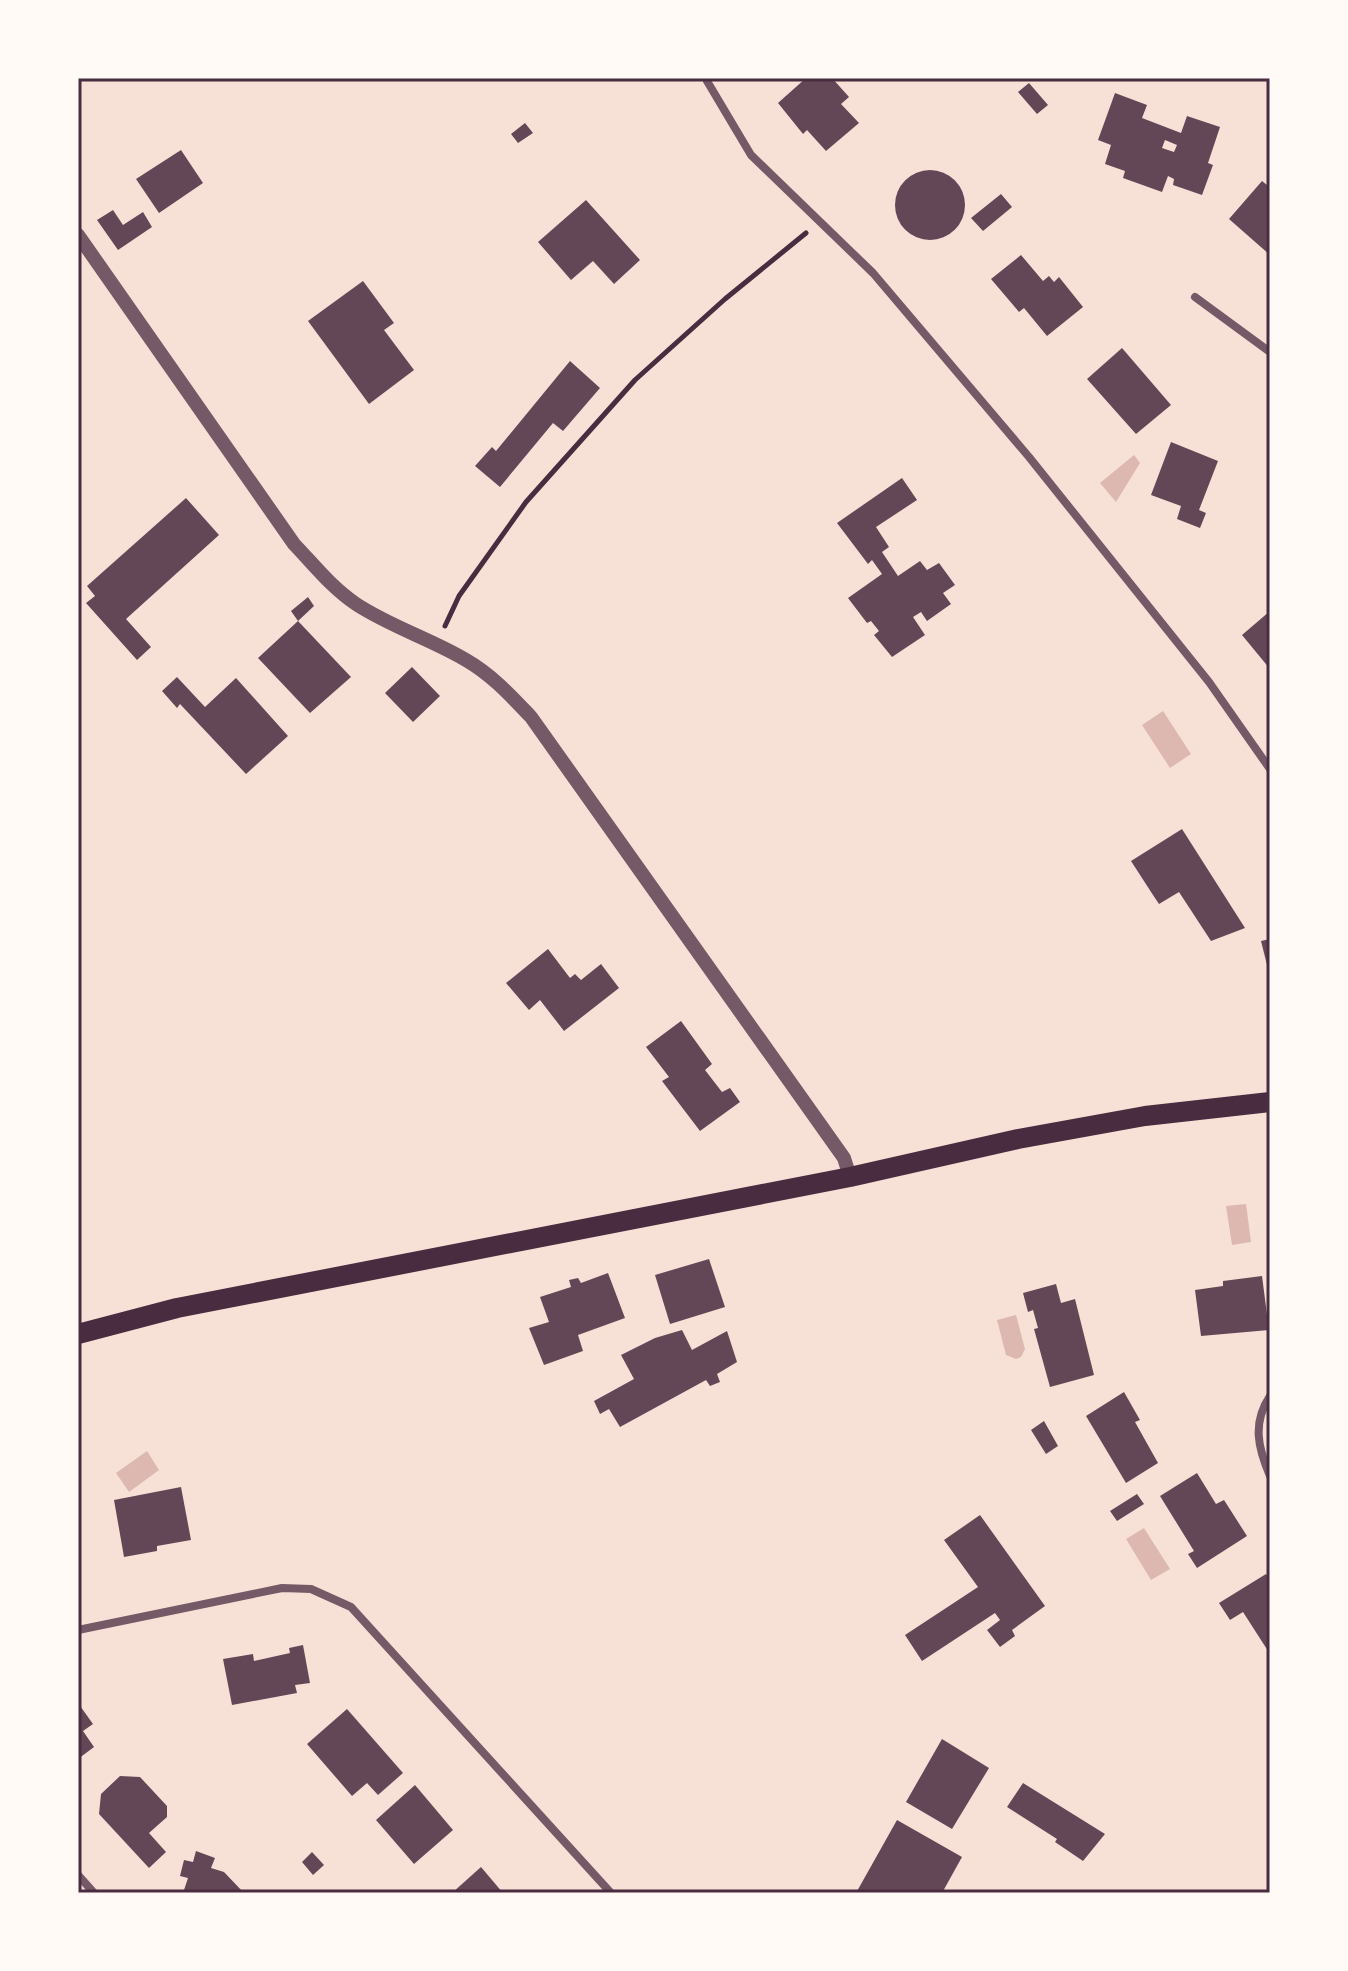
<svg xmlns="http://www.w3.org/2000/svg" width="1348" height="1971" font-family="Barlow,sans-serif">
<rect width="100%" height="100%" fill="#f7e1d7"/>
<path fill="#dcb8b0" d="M1134,455L1140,463L1116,502L1100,483Z
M1163,711L1191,754L1170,768L1142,725Z
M1246,1204L1251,1242L1232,1245L1226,1206Z
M1016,1315L1025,1349L1021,1357L1016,1359L1006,1355L997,1320Z
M147,1451L159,1470L129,1492L116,1473Z
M1144,1528L1170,1569L1151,1580L1126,1539Z"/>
<path fill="#644757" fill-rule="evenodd" d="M806,78H832L849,97L841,104L859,123L826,151L807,130L803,134L778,103Z
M1029,83L1048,105L1037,114L1018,92Z
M1115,93L1147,105L1142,118L1181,133L1187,116L1220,127L1208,163L1213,165L1202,195L1173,185L1174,179L1168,176L1162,192L1123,178L1125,171L1105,164L1111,145L1098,140ZM1165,140L1177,145L1174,152L1162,148Z
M525,123L533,133L518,143L511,134Z
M181,150L203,183L159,213L136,179Z
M895 205a35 35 0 1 1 70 0a35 35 0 1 1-70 0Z
M1262,181L1267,185L1270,181V255L1229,219Z
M1001,194L1012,207L983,231L971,218Z
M586,200L640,260L614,284L593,261L571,280L538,242Z
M113,210L123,225L143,212L152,227L118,250L97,220Z
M1021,255L1043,281L1049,276L1054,282L1059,277L1083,307L1047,336L1024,308L1019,312L991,279Z
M363,281L394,323L384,330L414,370L369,404L308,321Z
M1122,348L1171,405L1136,434L1087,379Z
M570,361L600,388L563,431L553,423L500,487L475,466L492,447L496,451Z
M1171,442L1218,461L1199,510L1206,513L1200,528L1177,519L1181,506L1151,495Z
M902,478L917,500L876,527L889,547L882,552L898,576L920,561L927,570L939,563L955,585L943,593L951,604L927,621L921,612L913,617L925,635L892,657L874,635L879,631L871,621L867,623L848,598L882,574L872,560L868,564L837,523Z
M186,498L219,535L126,619L151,647L137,660L86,603L95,596L87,586Z
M308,597L314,606L298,621L291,611Z
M1270,611V669L1242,635Z
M298,621L351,677L310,713L258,658Z
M412,667L440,696L413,722L385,693Z
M177,677L205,707L236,678L288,736L246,774L180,704L177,708L162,691Z
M1182,829L1245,928L1211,941L1179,892L1159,904L1153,895L1131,861Z
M1270,939V973H1269L1261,941Z
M548,949L570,978L575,974L581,980L601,964L619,988L564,1031L540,1000L529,1010L506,983Z
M681,1021L712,1064L705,1070L722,1092L730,1088L740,1102L700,1131L662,1081L669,1077L646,1047Z
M709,1259L725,1307L670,1324L655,1275Z
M608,1273L625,1318L578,1335L583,1351L544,1365L529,1328L549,1322L540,1297L571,1287L569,1280L578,1278L581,1283Z
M1262,1276L1269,1330L1201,1336L1195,1290L1223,1286V1281Z
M1056,1284L1061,1303L1075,1299L1094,1375L1050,1387L1034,1329L1038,1328L1033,1310L1028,1312L1023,1293Z
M682,1330L692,1350L727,1331L737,1362L717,1374L720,1382L710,1386L706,1380L620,1427L609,1409L600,1414L594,1401L634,1379L621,1355L655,1338Z
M1124,1392L1140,1420L1135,1422L1158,1463L1126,1483L1086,1416Z
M1044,1421L1058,1446L1046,1454L1031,1430Z
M1197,1473L1216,1504L1224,1500L1247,1536L1197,1568L1188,1554L1194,1551L1160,1496Z
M181,1487L191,1540L157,1546V1551L124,1557L114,1500Z
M1137,1494L1144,1504L1117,1521L1110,1511Z
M980,1515L1045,1606L1012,1630L1015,1636L1000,1647L987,1630L1000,1620L995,1613L922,1661L905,1635L978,1587L944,1540Z
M1266,1574L1270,1580V1654L1243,1612L1230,1620L1219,1603Z
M303,1645L310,1683L295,1685L297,1693L232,1705L223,1659L253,1654L254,1661L290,1653L289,1648Z
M78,1703L93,1724L83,1731L94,1747L78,1759Z
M347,1709L403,1773L378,1795L367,1783L352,1796L307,1744Z
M942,1739L989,1768L952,1829L906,1802Z
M120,1776L140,1777L167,1806V1817L149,1833L166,1852L149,1868L99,1814L101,1794Z
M1023,1783L1105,1834L1083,1861L1055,1842L1057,1839L1007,1807Z
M415,1785L453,1830L414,1864L376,1820Z
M897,1820L962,1857L942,1893H856Z
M196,1851L215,1858L211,1868L224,1872L244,1893H183L188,1878L180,1876L184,1860L193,1862Z
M312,1852L324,1865L313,1875L302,1862Z
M481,1867L503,1893H452Z"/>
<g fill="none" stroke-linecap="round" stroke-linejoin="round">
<path stroke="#4a2c40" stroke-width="5" d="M445,626L459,596L526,502L635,380L725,299L806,233"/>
<path stroke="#755966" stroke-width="8" d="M707,81L751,155L873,273L1029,457L1209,682L1270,769
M1195,297L1270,352
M1270,1396C1252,1423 1258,1448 1270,1476
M78,1630L282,1588L311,1589L351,1607L611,1893
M78,1875L94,1893"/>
<path stroke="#755966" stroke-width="14" d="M78,235L294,544C314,565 332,588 356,604C391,627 431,639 466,660C492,675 511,696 531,717L844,1158L850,1177"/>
<path stroke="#4a2c40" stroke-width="20" d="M78,1334L177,1308L850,1177L1018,1139L1145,1116L1270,1102"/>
</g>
<rect width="1348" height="1971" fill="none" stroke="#fffaf5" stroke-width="160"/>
<rect x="80" y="80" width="1188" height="1811" fill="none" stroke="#4a2c40" stroke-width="3"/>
</svg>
